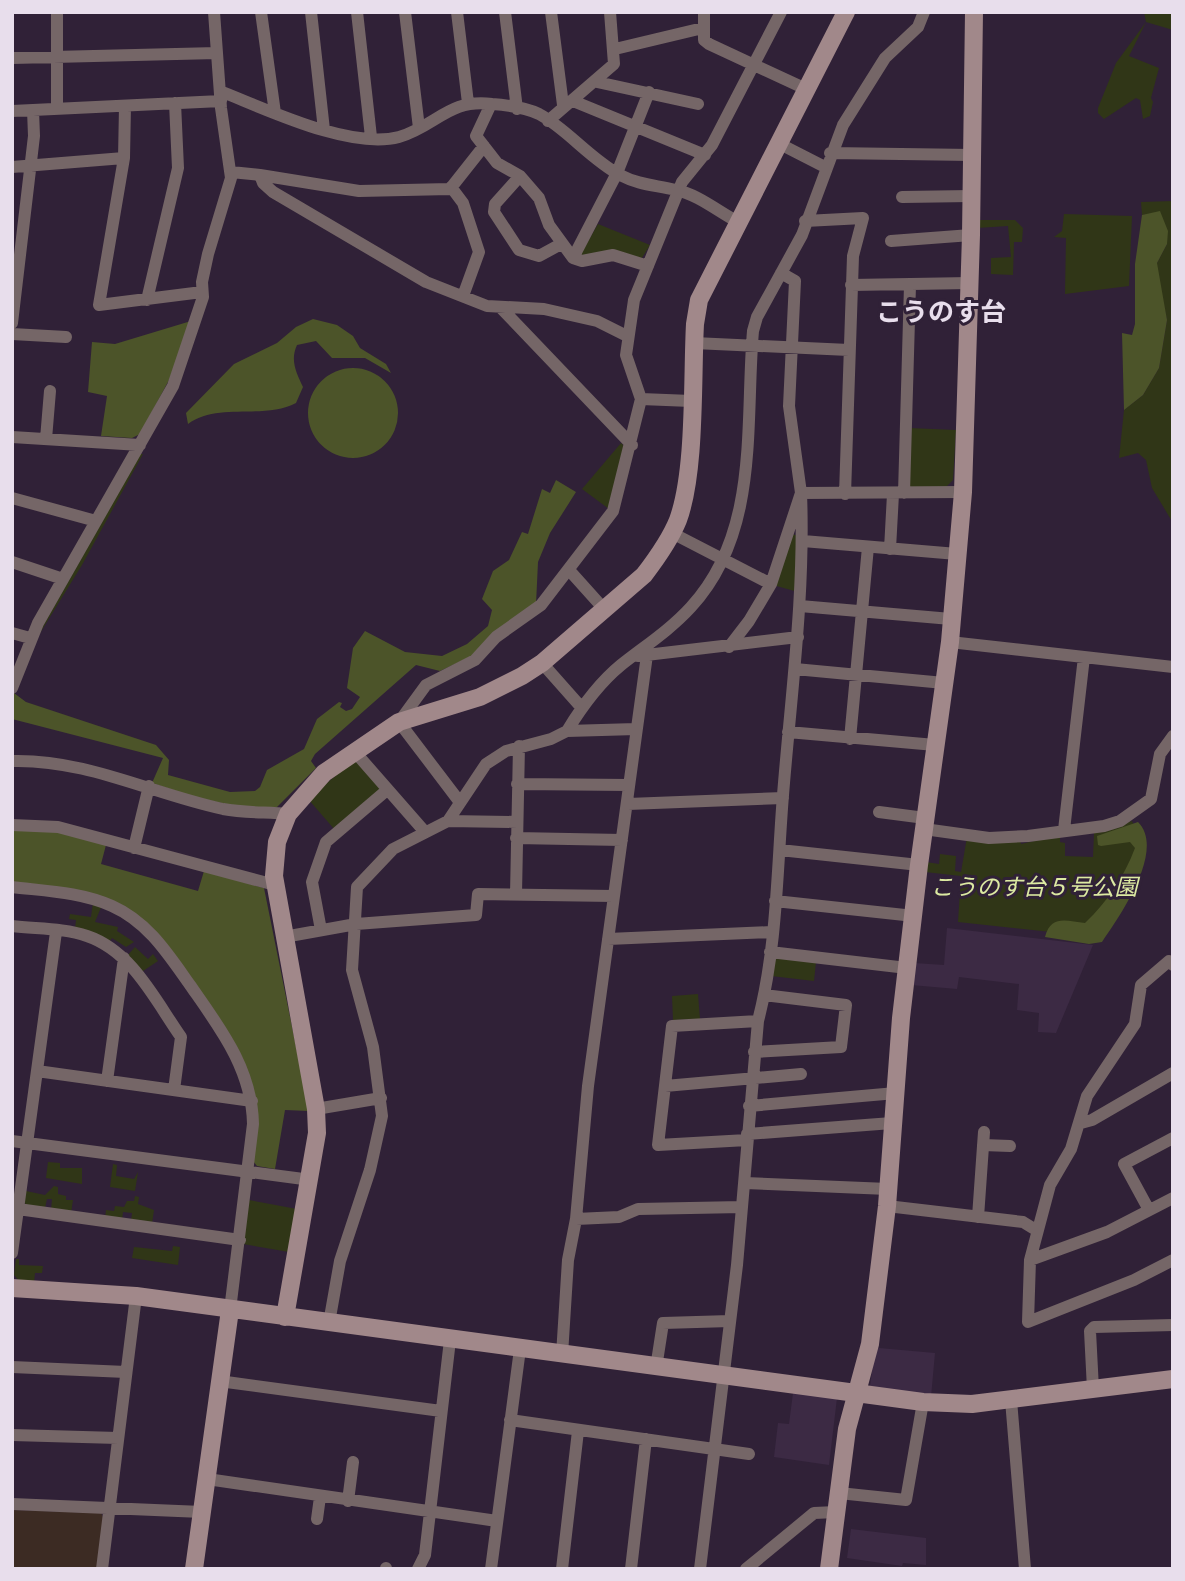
<svg xmlns="http://www.w3.org/2000/svg" width="1185" height="1581" font-family="'Noto Serif','Noto Sans JP',serif">
<rect width="100%" height="100%" fill="#302137"/>
<path fill="#3c2a44" d="M947,928L1093,945L1056,1033L1038,1032L1039,1013L1017,1010L1019,984L959,977L957,989L911,985L914,963L944,965Z
M879,1348L935,1353L931,1397L875,1392L870,1386L875,1349Z
M793,1393L837,1398L829,1465L774,1457L778,1423L789,1424Z
M851,1529L926,1538V1565L903,1563L902,1566L847,1558Z"/>
<path fill="#3c2b23" d="M12,1510L101,1513L104,1519L98,1569H12Z"/>
<path fill="#303617" d="M1144,12H1173V30L1146,22L1129,56L1159,68L1151,98L1153,102L1150,116L1143,119L1140,100L1136,98L1104,119L1098,113V108L1116,63L1146,22Z
M1173,201V523L1152,488L1146,460L1138,453L1119,458L1124,410L1143,395L1159,368L1167,320L1157,273V263L1167,244L1160,212L1142,215L1141,202Z
M1064,214L1132,216L1129,286L1065,294L1066,238L1054,237L1062,231Z
M977,220H1015L1023,228L1022,242H1014L1013,275L991,274V258L1011,257L1008,226L977,228Z
M598,224L650,245L640,261L580,255Z
M909,428L956,430L953,480L945,488L907,489Z
M621,443L625,447L609,509L582,489Z
M140,454H143L82,565L29,651Z
M791,534L800,536L798,592L773,585Z
M353,761H358L380,787V791L335,830L308,799Z
M1132,821L1142,846L1098,937L958,922L961,876L925,872L926,862L939,864L940,854L956,856L955,871L961,872L967,837L1020,839L1021,844L1060,835V842L1065,843V856L1093,857L1094,833Z
M93,902L102,905L95,922L118,927L117,931L134,942L126,947L112,938L109,942L75,929L76,920L69,919L70,914L91,917Z
M135,947L148,959L153,954L158,961L140,973L127,956Z
M777,958L816,962L814,981L771,976L773,961Z
M698,994L700,1019L673,1020L672,996Z
M48,1162L60,1163V1168H82V1184L46,1178Z
M113,1164L117,1165L116,1176L134,1179L138,1172L135,1191L110,1187Z
M54,1186L58,1187V1194L66,1196V1200H73L71,1213L51,1210L52,1199H47L45,1208L28,1207L24,1202L26,1191L45,1195Z
M135,1196L139,1197L138,1204L154,1210L152,1224L131,1221L132,1213L123,1212L122,1220L105,1218L106,1210L114,1211L115,1206L124,1207L127,1201H134Z
M249,1200L297,1209L289,1252L243,1244Z
M173,1246L180,1247L178,1265L132,1258L134,1247L172,1251Z
M16,1259H19V1265L43,1266L42,1273H35L34,1283H21L14,1275Z"/>
<path fill="#4c5429" d="M1160,211L1168,231L1167,244L1157,263L1167,320L1159,368L1143,395L1124,410L1122,333L1132,335L1135,324V264L1142,215Z
M313,319L337,325L353,336L360,348L386,364L391,373L365,358H332L316,341L297,345C290,360 296,372 303,387L296,403C264,420 218,402 188,424L186,413L234,364L277,343L296,327Z
M191,321L169,380L140,434L132,438L101,436L107,396L88,392L92,342L115,344Z
M308 413a45 45 0 1 1 90 0a45 45 0 1 1-90 0Z
M556,480L576,492L550,533L538,562L536,604L470,657L440,671L416,665L315,754L311,761L316,768L277,807C233,810 193,797 152,783L163,758L12,719L14,693L26,702L156,745L169,760L168,775L230,792L255,791L260,787L267,770L304,749L317,719L339,702L342,703L340,707L346,711L352,709L360,697L347,688L353,648L365,631L405,652L442,656L467,644L488,626L492,610L482,599L493,571L509,560L522,532L528,534L542,489L550,493Z
M1138,822C1166,850 1120,916 1102,942L1089,944L1045,937C1051,914 1067,921 1085,923C1108,901 1124,877 1135,848L1130,842L1101,846L1098,845L1097,836Z
M12,830H50L106,845L101,864L198,891L204,871L264,888L309,1111L285,1110L275,1169L257,1166L253,1161L245,1068L130,911L12,883Z"/>
<g fill="none" stroke-linecap="round" stroke-linejoin="round">
<path stroke="#756667" stroke-width="12" d="M261,12L275,113
M311,12L324,130
M357,12L371,137
M405,12L419,128
M457,12L468,103
M505,12L517,109
M551,12L563,105
M704,12V40L709,44L806,89
M615,49L703,28
M12,58L217,53
M597,82L698,104
M220,91C266,109 350,150 399,137C435,127 449,98 492,104C506,105 526,108 539,114C566,128 590,159 620,175C639,185 656,185 676,190C697,194 719,212 738,222
M573,101L705,155
M491,104L476,136L497,163L520,176L539,198L549,225L573,258L582,261L613,255L648,266
M125,106L124,158L99,305L202,292
M57,109V12
M12,111L221,101
M548,121L614,64L610,12
M778,143L825,167
M830,153L972,155
M12,167L124,158
M231,172L260,175L263,183L273,192L426,282L487,306L544,309L597,321L627,336
M260,175L359,191L450,189L484,146
M520,176L495,204L494,212L519,250L539,256L561,244
M451,187L463,203L479,252L463,296
M902,197L971,196
M805,221L863,218L853,256L845,494
M891,241L971,235
M573,258L617,173L649,92
M851,285L970,283
M147,300L178,168L175,103
M502,309L632,445
M12,323L34,136L33,110
M12,334L66,337
M694,343L849,350
M641,399L691,401
M12,437L140,445
M46,439L50,391
M904,493L910,285
M12,498L96,521
M672,533L771,584
M803,541L957,554
M890,549L893,494
M12,562L63,579
M569,570L604,609
M800,606L951,619
M12,633L30,638
M950,642L1173,667
M729,647L749,621L771,584L801,493L789,406L795,281L781,273
M638,656L798,637
M542,663L581,707
M795,669L944,683
M12,688L38,623L173,386L203,297L202,282L208,254L231,178L221,108L214,12
M567,731C581,708 599,683 621,665C645,646 670,630 691,607C760,532 745,425 753,331L757,317L802,235L843,125L885,58L918,27L924,12
M788,732L935,745
M850,739L868,547
M355,752L425,832
M12,761C87,759 152,794 223,809C245,813 266,812 288,814
M517,784L629,785
M459,801L399,722L426,685L475,660L496,637L541,605L613,511L641,399L626,355L634,300L682,182L712,145L781,12
M628,804L783,798
M879,812L925,818
M448,821L486,764L506,751L551,739L567,731L636,729
M12,825L58,827L275,885
M924,829L989,838L1028,836L1104,826L1120,821L1151,799L1160,754L1173,736
M1064,830L1084,657
M516,838L622,840
M134,848L149,786
M780,850L919,865
M12,887C45,891 81,892 112,906C148,922 168,954 190,985C220,1028 252,1069 253,1124L230,1310
M516,894L519,746
M775,901L914,916
M12,926C36,929 64,928 87,936C132,951 155,1000 181,1037L174,1090
M321,930L312,882L326,842L387,790
M284,937L356,924L476,915L478,894L614,896
M608,939L771,932
M770,952L907,968
M1173,965L1169,961L1141,985L1135,1024L1087,1096L1071,1149L1050,1185L1030,1260L1028,1322L1134,1280L1173,1260
M754,1052L841,1047L846,1005L764,995
M37,1071L252,1101
M107,1081L124,958
M665,1086L801,1074
M749,1106L896,1093
M316,1109L381,1098
M1081,1123L1092,1120L1173,1073
M747,1134L892,1123
M747,1140L658,1145L672,1026L758,1021
M12,1141L311,1180
M983,1145L1010,1146
M745,1183L888,1189
M887,1206L1023,1222L1036,1230
M18,1209L240,1240
M1149,1210L1124,1164L1173,1138
M978,1217L984,1132
M576,1219L619,1217L638,1209L742,1207
M12,1253L56,932
M1030,1260L1107,1232L1173,1198
M329,1323L340,1261L370,1170L382,1116L373,1047L352,970L357,887L393,849L448,821L517,822
M562,1355L568,1260L576,1219L588,1086L647,655
M12,1367L126,1372
M656,1368L663,1323L730,1321
M219,1381L441,1411
M1093,1389L1090,1331L1094,1327L1173,1325
M1011,1400L1025,1569
M510,1420L749,1454
M12,1435L118,1438
M207,1479L497,1521
M839,1493L906,1500L923,1402
M348,1501L353,1462
M12,1504L202,1512
M317,1519L320,1497
M386,1568V1569
M102,1569L136,1296
M418,1569L425,1555L450,1340
M491,1569L520,1349
M562,1569L578,1431
M631,1569L646,1439
M700,1569L737,1265L758,1021C777,948 777,870 783,795C791,694 805,594 801,493L963,492
M746,1569L814,1513L836,1512"/>
<path stroke="#a1888a" stroke-width="18" d="M12,1288L136,1296L923,1402L972,1404L1173,1379
M285,1317L317,1133L316,1109L274,876L277,842L288,814L324,773L399,722L480,697L522,676L542,663L644,575C657,558 670,540 678,520C696,471 692,378 695,324L699,300L846,12
M194,1569L230,1310
M829,1569L847,1429L870,1344L887,1206L901,1018L919,865L950,642L963,492L971,235L974,12"/>
</g>
<g text-anchor="middle" dominant-baseline="central" stroke-width="6" stroke-linejoin="round" paint-order="stroke">
<g font-size="23" font-style="italic" fill="#dceaa2" stroke="#302137">
<text x="1034" y="886">こうのす台５号公園</text>
</g>
<g font-size="26" font-weight="bold" fill="#e8deec" stroke="#302137">
<text x="941" y="311">こうのす台</text>
</g>
</g>
<rect width="1185" height="1581" fill="none" stroke="#e8deec" stroke-width="28"/>
</svg>
